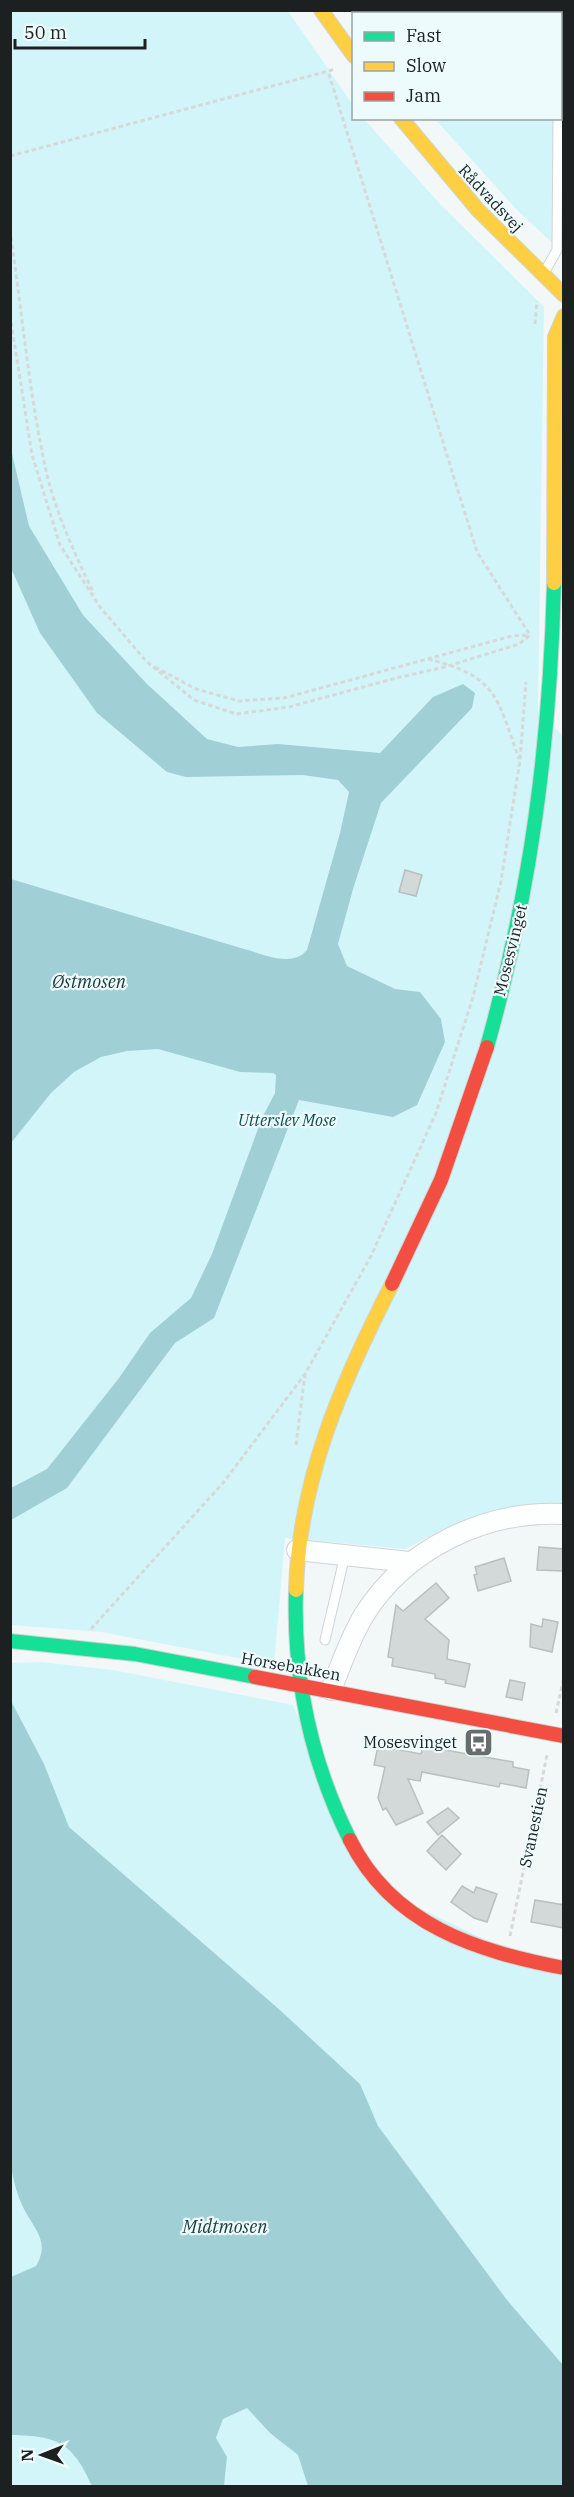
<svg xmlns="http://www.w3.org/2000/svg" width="574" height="2497" font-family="'IBM Plex Serif',serif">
<rect width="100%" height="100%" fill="#f2f8f8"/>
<path fill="#d2f5f9" d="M10,11H288L353,105L354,118L364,119L440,204L544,307L538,711L564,737L563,1505L544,1504L493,1512L447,1527L405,1549L285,1538L274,1665L101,1632L11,1625Z
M354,11H563V253L516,209L435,119L560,118V14H356Z
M41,1662L113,1670L293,1705L369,1884L563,1977V2486H11L10,1663Z"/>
<path fill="#a0d0d6" d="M10,445L29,526L83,615L147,684L207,739L238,747L278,744L380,753L433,697L463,684L475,693L472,708L381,803L353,889L338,944L347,966L395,989L420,992L441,1019L445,1042L417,1105L393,1117L299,1100L214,1318L175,1343L67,1488L11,1520V1488L47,1469L119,1378L150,1333L191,1298L212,1254L262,1118L275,1093L276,1075L273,1073L240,1072L158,1049L127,1051L101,1057L74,1072L51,1093L11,1143V879L244,949C264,954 292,968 307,950L340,833L349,792L338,780L303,775L186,777L167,772L97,713L40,633L11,568Z
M10,1699L44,1764L69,1827L281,2011L360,2084L378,2126L507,2300L563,2365V2486H308L298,2455L270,2433L247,2408L223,2419L216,2438L227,2457L224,2486H92C72,2442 58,2436 11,2435V2277L36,2266C50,2242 35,2230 24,2209C17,2195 14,2182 11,2167Z"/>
<path fill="#d3d8d9" stroke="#b9bebf" stroke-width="1.5" d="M405,870L422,875L416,896L399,892Z
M539,1547L564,1549V1571L537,1570Z
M504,1558L511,1581L478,1591L474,1575L477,1574L475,1567Z
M436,1583L449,1598L425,1619L449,1640L447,1659L470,1664L465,1687L445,1683L446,1680L435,1678V1674L392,1666L393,1658L388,1657L396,1605L403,1611Z
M543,1619L558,1622L552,1652L530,1647L531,1624L542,1627Z
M510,1680L525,1683L522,1700L506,1697Z
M378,1746L421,1754L423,1746L513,1762V1767L529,1770L526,1788L500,1783L499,1787L422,1772L420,1781L408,1779L423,1813L396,1825L386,1808L383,1810L378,1798L385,1767L374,1765Z
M448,1808L459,1818L438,1835L427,1822Z
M442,1835L461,1854L446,1870L427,1851Z
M462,1886L474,1893L476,1887L497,1894L487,1922L474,1918L451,1902Z
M535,1900L564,1905V1928L531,1922Z"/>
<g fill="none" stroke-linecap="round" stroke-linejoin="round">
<defs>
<path id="lane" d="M559,14V10
M560,20H564
M544,273L557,250L558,118
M325,1640L345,1555"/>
<path id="street" d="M297,1550L409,1562
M331,1690C341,1665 350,1638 364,1615C406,1548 486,1510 564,1514"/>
<path id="fast" d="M487,1047C531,891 550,744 554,583
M296,1590C293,1677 311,1762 350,1840
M10,1641L135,1654L255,1677"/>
<path id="slow" d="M321,10L354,56
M401,118L478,210L564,295
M554,583L555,337L564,316
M296,1590C299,1479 342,1382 392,1284"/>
<path id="jam" d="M392,1284L441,1180L487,1047
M255,1677L564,1736
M350,1840C393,1926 477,1951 564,1968"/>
</defs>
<use href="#lane" stroke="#d0d4d5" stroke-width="11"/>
<use href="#street" stroke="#d0d4d5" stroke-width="22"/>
<use href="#fast" stroke="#d0d4d5" stroke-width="16"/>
<use href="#slow" stroke="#d0d4d5" stroke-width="16"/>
<use href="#jam" stroke="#d0d4d5" stroke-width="16"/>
<path stroke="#d7d9d9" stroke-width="3" stroke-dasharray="4.5 3" stroke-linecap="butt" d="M387,10L388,14
M10,156L336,69
M10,230C22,311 29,395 47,475C57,516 76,556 94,594
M10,315L32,455L60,545L100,607L146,661L194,700L236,714L289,707L400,677L445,667L519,644L530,635L477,552L328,71
M535,324L537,301
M428,659C497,676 497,697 519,759
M155,667L196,689L239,701L284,698L512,636L529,635
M296,1445L305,1374
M91,1629L223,1483L305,1374L371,1256L436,1113L473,997L501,881L520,760L526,682
M556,1713L564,1677
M510,1936L547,1755"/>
<use href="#lane" stroke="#fdfefe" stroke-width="9"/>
<use href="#street" stroke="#fdfefe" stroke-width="20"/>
<use href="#fast" stroke="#16e098" stroke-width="14"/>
<use href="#slow" stroke="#ffcf43" stroke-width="14"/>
<use href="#jam" stroke="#f24e42" stroke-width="14"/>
</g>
<defs>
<symbol id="bus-square" viewBox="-11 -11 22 22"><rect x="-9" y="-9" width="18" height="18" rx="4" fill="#676c6c" stroke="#eefbfc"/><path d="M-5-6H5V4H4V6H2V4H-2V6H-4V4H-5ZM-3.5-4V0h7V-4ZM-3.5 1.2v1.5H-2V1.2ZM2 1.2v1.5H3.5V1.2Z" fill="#fff"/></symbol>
</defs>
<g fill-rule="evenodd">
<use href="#bus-square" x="462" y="1726" width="33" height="33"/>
</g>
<g text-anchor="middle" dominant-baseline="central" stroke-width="4.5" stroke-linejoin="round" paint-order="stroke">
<g font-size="16" fill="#1c2021" stroke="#eefbfc">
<text transform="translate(491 198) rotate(47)">Rådvadsvej</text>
<text transform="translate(510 950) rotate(-76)">Mosesvinget</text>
<text transform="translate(291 1666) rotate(10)">Horsebakken</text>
<text transform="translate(533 1827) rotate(-78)">Svanestien</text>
</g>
<g font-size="16" font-style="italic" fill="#0d494f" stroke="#eefbfc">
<text x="287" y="1120">Utterslev Mose</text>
</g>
<g font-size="16" fill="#1c2021" stroke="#eefbfc" text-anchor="end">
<text x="457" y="1742">Mosesvinget</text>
</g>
<g font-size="18" font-style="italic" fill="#1a3b3e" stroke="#eefbfc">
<text x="89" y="981">Østmosen</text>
<text x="225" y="2226">Midtmosen</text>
</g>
</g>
<rect width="574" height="2497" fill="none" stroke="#1c2021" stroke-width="24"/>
<rect x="352" y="12" width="210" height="108" fill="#eefbfc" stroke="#9aa3a4" stroke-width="1.5"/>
<rect x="364" y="32" width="30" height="9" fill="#16e098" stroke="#9aa3a4" stroke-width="1.5"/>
<text x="406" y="42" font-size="18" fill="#1c2021">Fast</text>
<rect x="364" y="62" width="30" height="9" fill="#ffcf43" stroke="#9aa3a4" stroke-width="1.5"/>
<text x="406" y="72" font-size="18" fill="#1c2021">Slow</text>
<rect x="364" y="92" width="30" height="9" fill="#f24e42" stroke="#9aa3a4" stroke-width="1.5"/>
<text x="406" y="102" font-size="18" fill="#1c2021">Jam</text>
<g transform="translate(42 2455) rotate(269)" stroke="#eefbfc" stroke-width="4.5" paint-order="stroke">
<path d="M0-4.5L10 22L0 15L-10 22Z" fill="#1c2021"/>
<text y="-9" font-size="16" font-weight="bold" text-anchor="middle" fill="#1c2021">N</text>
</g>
<path d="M15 39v9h130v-9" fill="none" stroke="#1c2021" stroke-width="3"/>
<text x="24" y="39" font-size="18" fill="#1c2021" stroke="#eefbfc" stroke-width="4.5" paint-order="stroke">50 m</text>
</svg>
